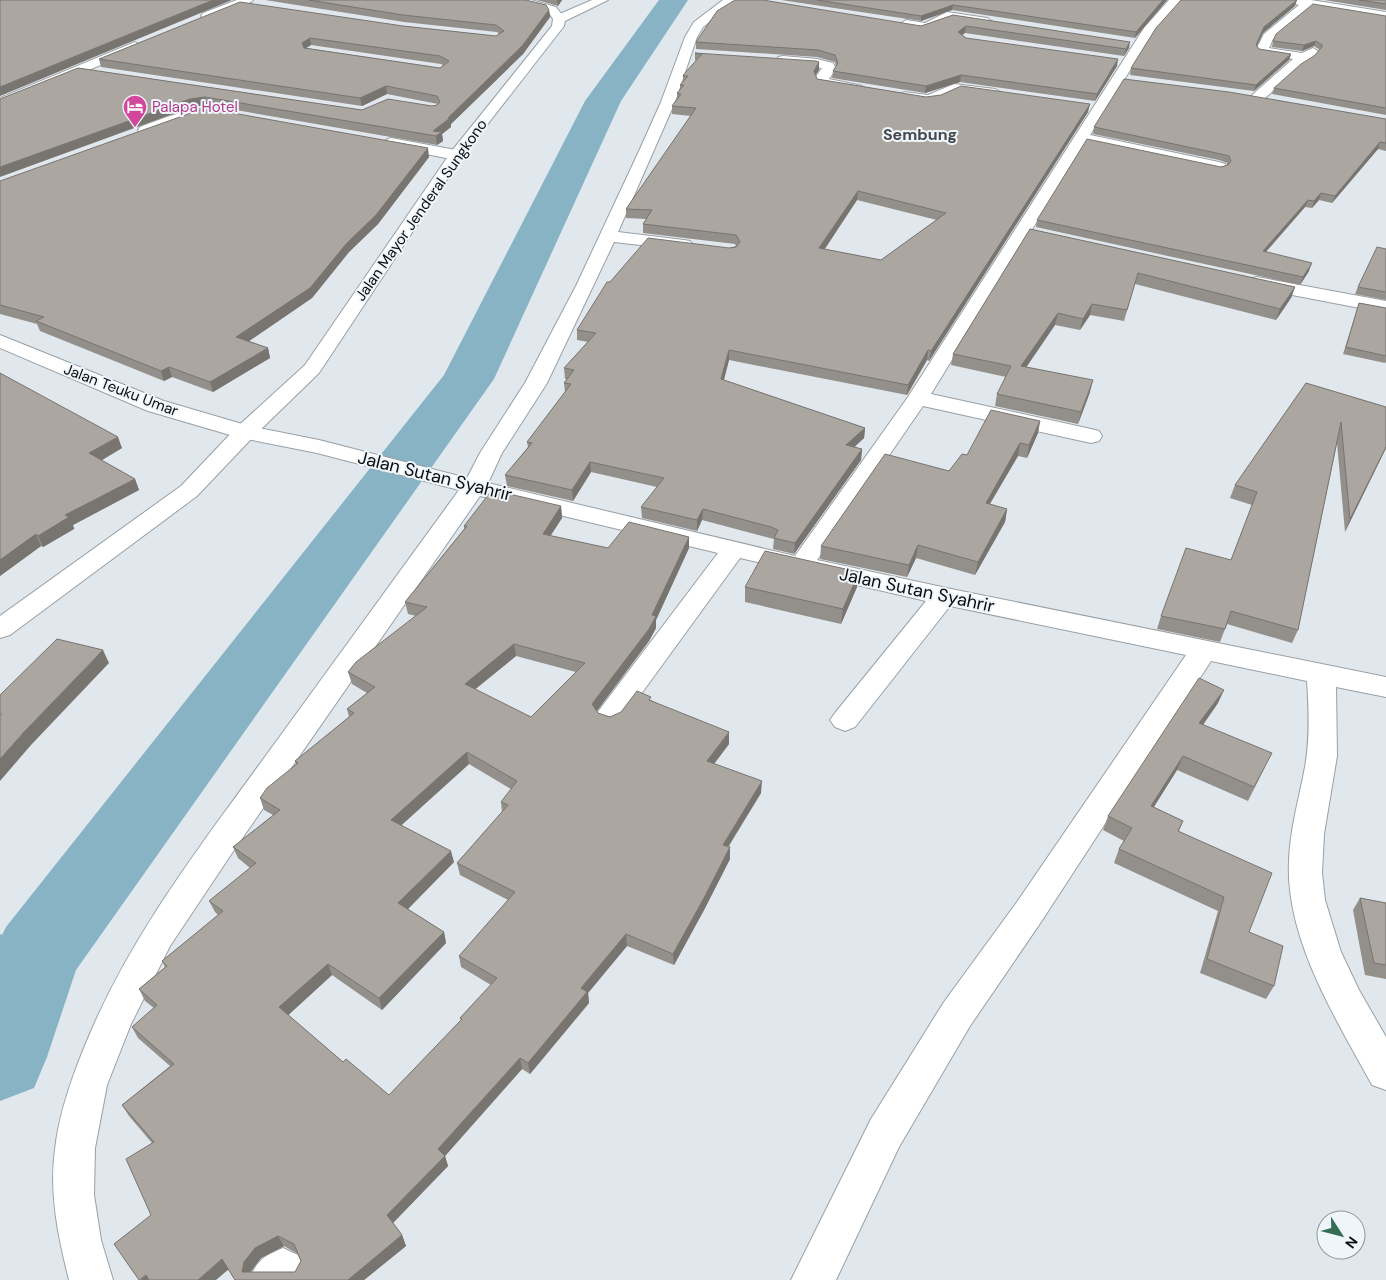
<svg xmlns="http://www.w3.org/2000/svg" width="1386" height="1280" font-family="'DM Sans',sans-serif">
<rect width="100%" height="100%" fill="#e0e7ed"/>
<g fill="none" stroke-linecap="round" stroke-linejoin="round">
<path fill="#87b3c5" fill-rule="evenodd" d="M0,934L42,950L44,954L42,958L37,960L0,946Z"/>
<path fill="#87b3c5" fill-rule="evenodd" d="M659,0H688L621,101L494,379L76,970L47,1057L34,1088L0,1101V939L6,927L444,375L585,101Z"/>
<defs>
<path id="minor" d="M237,0H253L251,2L211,19L207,20L201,16L203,13Z
M592,0H608L563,22L559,23L553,19L555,16Z
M723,0H736L703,27L697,37L675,102L618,232L684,240L690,241L693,245L690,249L684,250L614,242L547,383L502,453L488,483L795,556L908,397L1144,28L1169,0H1182L1153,33L1090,135L1219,162L1225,164L1227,167L1225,170L1219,172L1085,143L931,394L1091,429L1099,431L1102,436L1099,441L1091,443L923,406L817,560L956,590L1386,677V697L1336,687L1337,756L1324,834L1322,873L1325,900L1341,952L1359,990L1386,1037V1090L1372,1085C1336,1019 1285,938 1289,861C1290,829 1299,799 1305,767C1310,739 1309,710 1307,681L1211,661L1041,922L970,1026L899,1147L836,1280H791L871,1119L944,1002L1017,902L1186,655L950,606L855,727L845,731L835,727L830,720L835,713L926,601L740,558L620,723L610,727L600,723L595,716L600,709L718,553L480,496L232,853L170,946L131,1024L107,1085L95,1148L94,1195L101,1240L113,1280H69C58,1236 49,1194 55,1149C59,1114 71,1080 84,1048C128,938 201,845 270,750C333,663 396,577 459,490L317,453L237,437L148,411L0,348V335L164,401L249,426L319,440L467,478L480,453L525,383L576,286L640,149L661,102L685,37L694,22Z
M1291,0H1311L1386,12V20L1310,7L1273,39L1269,48L1302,53L1313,48L1319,52L1311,61L1298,68L1263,100H1253L1251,97L1253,94L1293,59L1258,53L1256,50L1264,34L1299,5L1292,3Z
M947,12L987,18L993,22L987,26L949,20L927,31L906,28L900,24L906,20L925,23Z
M135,42L141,46L139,49L0,107V98Z
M783,56L817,59L833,63L836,69L829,79L862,86L864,89L857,93L817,85L815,78L822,68L778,63L777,60L778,57Z
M954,84L995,89L1002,93L995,97L956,92L930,103L904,100L897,96L904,92L928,95Z
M214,108L231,111L233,114L231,117C220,120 207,116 195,118C177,120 162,130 145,134L140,133L138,130L140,127C164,118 187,108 214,108Z
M391,138L456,150L461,152L464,155L461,158L456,160L386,146L383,143L386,140Z
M1257,277L1386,301V313L1250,287L1248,283L1250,279Z
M283,1248L298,1255L305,1270L300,1280H249C257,1260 264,1256 283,1248Z"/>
<path id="major" d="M512,0H531L556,7L565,19L564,26L462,157L319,373L253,437L197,496L10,635L0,638V616L181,486L237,427L305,365L451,152L552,26L553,19L548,11L514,2Z"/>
</defs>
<use href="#minor" stroke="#99a0a5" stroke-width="2"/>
<use href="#major" stroke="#99a0a5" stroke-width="2"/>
<use href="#minor" fill="#fff" fill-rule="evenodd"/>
<use href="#major" fill="#fff" fill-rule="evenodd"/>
</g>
<path fill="#938f8a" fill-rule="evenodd" d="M265,0H526L549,10L550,17L523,54L451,124V127L442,134L443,141L437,145L207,105L192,107L78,68L362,110L432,106L437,105L438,104L387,94L362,106L101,67L99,59L403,26L496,36L499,34L497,32L404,22ZM311,45L441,64L443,65L440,68L306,48Z
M537,0H562L558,6Z
M781,0H1167L1135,38L952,10L921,21Z
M1324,0H1386V10Z
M1295,6L1263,33L1257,46L1259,49L1291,54L1289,60L1254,91L1130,75L1131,68Z
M953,15L1129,48L1124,56L965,33L962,35L966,38L1117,66L1095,101L960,82L925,93L832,78L833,71L836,66L835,62L817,57L696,49V42L921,26Z
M1386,16V115L1272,94L1274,88L1314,56L1320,50L1314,46L1302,51L1272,47L1273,41Z
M695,53L819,70L815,75L817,79L926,97L1088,112L929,361L927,360L907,395L729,360L724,380L865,428L864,438L854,447L862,449L861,460L794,554L773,549L774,539L770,538L702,520L697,531L642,518L641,507L657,487L591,472L573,501L507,486L505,475L528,447L527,442L565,392L564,383L567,379H565L564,368L588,342L577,340V330L610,282L736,246L735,244L643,233V224L646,219L626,218V209L691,116L672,114V106L677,98V93L680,90V85L683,82V76L696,61L695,60ZM857,200L937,220L881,260L824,249Z
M1386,119V151L1378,149L1332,203L1319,200L1312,208L1305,207L1266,252L1309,271L1300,285L1036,227L1037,220L1227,165V163L1219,160L1093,134L1094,127Z
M429,157L378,224L349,252L312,298L249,341L268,348L270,358L213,392L172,377L164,381L40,331L37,324L0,314V181Z
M1030,229L1295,287L1291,298L1276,320L1135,284L1124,321L1090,315L1080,330L1055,325L1026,367L1090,392L1078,424L995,406L997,394L1006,377L951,365L953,354Z
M1386,249V300L1355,294L1358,287Z
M1359,303L1386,308V362L1385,363L1343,354Z
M0,373L122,448L101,460L135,479L139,490L73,525L74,529L43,547L41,546L0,576Z
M1306,383L1386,407V448L1345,532L1337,443L1298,630L1292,643L1227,624L1220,642L1157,629L1161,616L1231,560L1252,505L1230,498L1235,485Z
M1040,421L1038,433L1027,458L1018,456L990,504L1007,509L1005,522L975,575L916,558L907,577L820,559L821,546L949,471L967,455Z
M561,506L562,518L550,536L608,548H689L656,620V628L649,641L597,711L598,713L610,717L651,700L729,744L714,764L761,793L729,846L730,847V859L704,910L674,965L627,946L588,993L589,1003L530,1074L522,1069L445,1156L448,1166L393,1223L402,1235L406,1246L364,1280H235L228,1269L151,1215L152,1143L129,1116L122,1105L170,1066L138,1038L132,1027L154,1008L145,1001L139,989L165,967L162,961L218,915L215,912L209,901L250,868L238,858L233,847L273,815L264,810L260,798L296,764L295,761L349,717L347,709L367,693L352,684L348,672L416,616L408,614L405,602L464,529V526ZM516,656L576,672L531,717L475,689ZM469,764L511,789L501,802L502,812L457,863L460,875L508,900L459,956L461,967L491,985L460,1018L461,1021L389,1095L343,1062L288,1015L332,975L382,1010L446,943L444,932L408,909L454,862L401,825ZM284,1246L298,1254L301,1261L295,1272H251L261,1258Z
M745,587H857L841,624L745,602Z
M1218,703L1203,725L1265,767L1248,801L1177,770L1154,807L1183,821L1179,831L1249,932L1274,986L1266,999L1200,973L1218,911L1114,863L1119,849L1124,841L1103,830L1108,816Z
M1360,898L1386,903V979L1365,975L1353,910Z"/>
<path fill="#787470" d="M213,0H232L0,96V87Z
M557,0H562L558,6Z
M1163,0H1167L1135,38L1136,32Z
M1297,0L1295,6L1263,33L1254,51L1256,45L1264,27Z
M953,5L952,10L921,21V16Z
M549,10L550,17L523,54L451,124V127L442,134L443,141L437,145L436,136L433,131L448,118Z
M966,26L965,33L957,38L958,32Z
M310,38L311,45L303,50L302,43Z
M1316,41L1314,46L1302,51L1304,45Z
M1130,42L1129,48L1124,56L1126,49Z
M1291,54L1289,60L1254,91L1256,85Z
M1118,59L1117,66L1095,101L1097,94Z
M819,62V70L813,79L814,71Z
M961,75L960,82L925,93L926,86Z
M386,86L387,94L362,106L360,98Z
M205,97L207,105L192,107L0,177V167L190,99Z
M1090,104L1088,112L929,361L931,351Z
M1380,142L1378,149L1332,203L1335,196Z
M428,148L429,157L378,224L349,252L312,298L239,348L236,337L347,243Z
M858,191L857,200L819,258V248Z
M1321,193L1319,200L1312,208L1314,201Z
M1308,200L1305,207L1260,258L1263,251Z
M1312,263L1309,271L1300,285L1303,277Z
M1295,287L1291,298L1276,320L1280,309Z
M1092,304L1090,315L1080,330L1083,319Z
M1058,313L1055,325L1019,378L1021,366Z
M268,348L270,358L213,392L210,382Z
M729,350V360L721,390V379Z
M928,350L927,360L907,395L908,385Z
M169,367L172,377L164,381L161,371Z
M1093,380L1090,392L1078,424L1081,412Z
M1040,421L1038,433L1027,458L1029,445Z
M865,428L864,438L845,456L846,445Z
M118,437L122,448L94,465L89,453Z
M1020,443L1018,456L983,515L986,503Z
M1386,447V448L1345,532L1350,519Z
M862,449L861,460L794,554L795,543Z
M590,462L591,472L573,501L572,490Z
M135,479L139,490L73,525L74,529L43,547L38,536L65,515Z
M561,506L562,518L544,546L543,534Z
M703,509L702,520L697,531V520Z
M1007,509L1005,522L975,575L978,562Z
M36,534L41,546L0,576V560Z
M689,537V548L656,620V628L649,641L593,716L592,704L652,615Z
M918,545L916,558L907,577L909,565Z
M859,572L857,587L841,624L843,609Z
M514,644L516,656L467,696L465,684Z
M103,650L109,663L31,745L0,781V759L24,732Z
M1224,690L1218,703L1194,737L1199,723Z
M729,732V744L707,773V761Z
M467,752L469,764L394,832L391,820Z
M1183,756L1177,770L1146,819L1151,806Z
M762,781L761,793L722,856L723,845Z
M730,847V859L704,910L674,965L673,954Z
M451,851L454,862L402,915L398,903Z
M444,932L446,943L382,1010L379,998Z
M626,934L627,946L588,993L589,1003L530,1074L528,1063L581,988Z
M328,964L332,975L284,1019L279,1007Z
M520,1058L522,1069L445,1156L448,1166L391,1225L387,1215L438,1149Z
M402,1235L406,1246L364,1280H348Z
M278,1236L284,1246L261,1258L250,1272H242L244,1262L255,1248Z
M222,1259L229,1269L216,1280H198Z
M146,1275L149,1280H140Z"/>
<path fill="#aba6a0" stroke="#787470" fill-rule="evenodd" d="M0,0H213L0,87Z
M309,0H526L546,5L549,10L522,46L448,118H450L433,131L442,132L436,136L205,97L190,99L0,167V99L78,68L362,110L388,99L432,106L437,105L440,102L437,96L386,86L360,98L99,59L240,2L403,26L496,36L504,31L496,25L403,15ZM310,38L440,56L449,61L440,68L304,48L302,43Z
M735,0H763L921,26L953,15L1130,42L1126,49L966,26L958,32L966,38L1118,59L1097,94L961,75L926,86L833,71L838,63L835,55L818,50L696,42L717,11Z
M817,0H1163L1136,32L953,5L921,16Z
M1181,0H1297L1264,27L1256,45L1259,49L1291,54L1256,85L1131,68L1156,28Z
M1359,0H1386V4Z
M1313,4L1386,16V108L1274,88L1301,64L1314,56L1322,47V45L1316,41L1304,45L1273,41L1276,34Z
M695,53L816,61L819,62L814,71L817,79L926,97L941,95L961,86L1090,104L931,351L928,350L908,385L729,350L721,379L865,428L846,445L862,449L795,543L774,538L778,530L771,527L703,509L697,520L641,507L664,478L590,462L572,490L505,475L532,443L527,442L571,384L564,383L574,370L564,368L596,333L577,330L607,282H610L648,238L729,248L736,247L740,242L736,235L643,224L652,210L626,209L696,108L672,106L681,94L677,93L684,85H680L688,76H683L684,74L702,54ZM858,191L946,213L881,260L819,248Z
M1124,79L1229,92L1386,119V143L1380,142L1335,196L1321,193L1314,201L1308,200L1263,251L1312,263L1303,277L1037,220L1087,139L1221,167L1228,165L1231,161L1229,156L1221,154L1094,127Z
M205,108L428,148L376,215L347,243L310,288L236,337L268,348L210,382L169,367L161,371L36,321L44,317L0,305V181Z
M1030,229L1295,287L1280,309L1138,273L1127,310L1092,304L1083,319L1058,313L1021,366L1093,380L1081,412L997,394L1011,366L953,354Z
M1377,247L1386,249V292L1358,287Z
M1359,303L1386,308V356L1346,347Z
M0,373L118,437L89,453L135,479L65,515L69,517L38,536L36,534L0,560Z
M1306,383L1386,407V447L1350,519L1341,422L1298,630L1231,611L1225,629L1161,616L1186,548L1231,560L1257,492L1235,485Z
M991,410L1040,421L1029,445L1020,443L986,503L1007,509L978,562L918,545L909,565L821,546L885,454L949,471L962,454L967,455Z
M492,490L561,506L543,534L608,548L629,522L689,537L652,615L656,616L649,629L592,704L598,713L610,717L621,712L637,691L651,697L649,700L729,732L707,761L762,781L723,845L730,847L704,898L673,954L626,934L581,988L587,992L528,1063L520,1058L438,1149L445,1156L387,1215L402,1235L348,1280H235L222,1259L198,1280H149L146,1275L139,1280L114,1244L151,1215L126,1159L154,1142L122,1105L174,1064L132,1027L157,1005L139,989L167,966L162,961L223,911L209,901L256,863L233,847L280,810L260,798L267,788L298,763L295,761L354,713L347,709L375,687L348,672L356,662L427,607L405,602L467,526H464ZM514,644L585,663L531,717L465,684ZM467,752L517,781L501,802L508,805L457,863L515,892L459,956L497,978L460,1018L462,1019L389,1095L346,1059L343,1062L279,1007L328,964L379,998L444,932L398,903L451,851L391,820ZM278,1236L294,1244L301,1261L295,1272H242L244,1262L255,1248Z
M765,551L859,572L843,609L745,587Z
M57,639L103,650L24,732L0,759V716L2,714H0V695Z
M1199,678L1224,690L1199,723L1272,753L1254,787L1183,756L1151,806L1183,821L1178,831L1272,873L1249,932L1283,946L1274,986L1207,959L1224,897L1119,849L1132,828L1108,816Z
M1360,898L1386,903V965L1374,963Z"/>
<defs>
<symbol id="hotel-pin" viewBox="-11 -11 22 30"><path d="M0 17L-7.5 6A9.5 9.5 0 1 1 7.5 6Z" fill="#d1479c" stroke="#eef5fb"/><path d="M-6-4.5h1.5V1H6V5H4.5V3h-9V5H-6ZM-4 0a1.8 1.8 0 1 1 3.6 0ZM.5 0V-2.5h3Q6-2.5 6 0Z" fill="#fff"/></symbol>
</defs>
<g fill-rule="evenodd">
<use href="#hotel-pin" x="121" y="93" width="28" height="38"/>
</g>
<g text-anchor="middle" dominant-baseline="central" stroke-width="4" stroke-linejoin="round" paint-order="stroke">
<g font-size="15" fill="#b23c85" stroke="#eef5fb" text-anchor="start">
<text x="152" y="107">Palapa Hotel</text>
</g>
<g font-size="15" fill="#0a0d0e" stroke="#eef5fb">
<text transform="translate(421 210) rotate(-55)">Jalan Mayor Jenderal Sungkono</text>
<text transform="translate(121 390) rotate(21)">Jalan Teuku Umar</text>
</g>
<g font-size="16" font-weight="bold" fill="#42484c" stroke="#eef5fb">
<text x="920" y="134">Sembung</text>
</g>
<g font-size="18" fill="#0a0d0e" stroke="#eef5fb">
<text transform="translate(435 476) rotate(14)">Jalan Sutan Syahrir</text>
<text transform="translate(917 590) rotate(12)">Jalan Sutan Syahrir</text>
</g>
</g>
<g transform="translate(1341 1235) rotate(126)"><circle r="24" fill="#eef5fb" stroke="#93989c"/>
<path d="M0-4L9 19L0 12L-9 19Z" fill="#346c54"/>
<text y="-8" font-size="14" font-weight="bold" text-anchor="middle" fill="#0a0d0e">N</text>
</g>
</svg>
